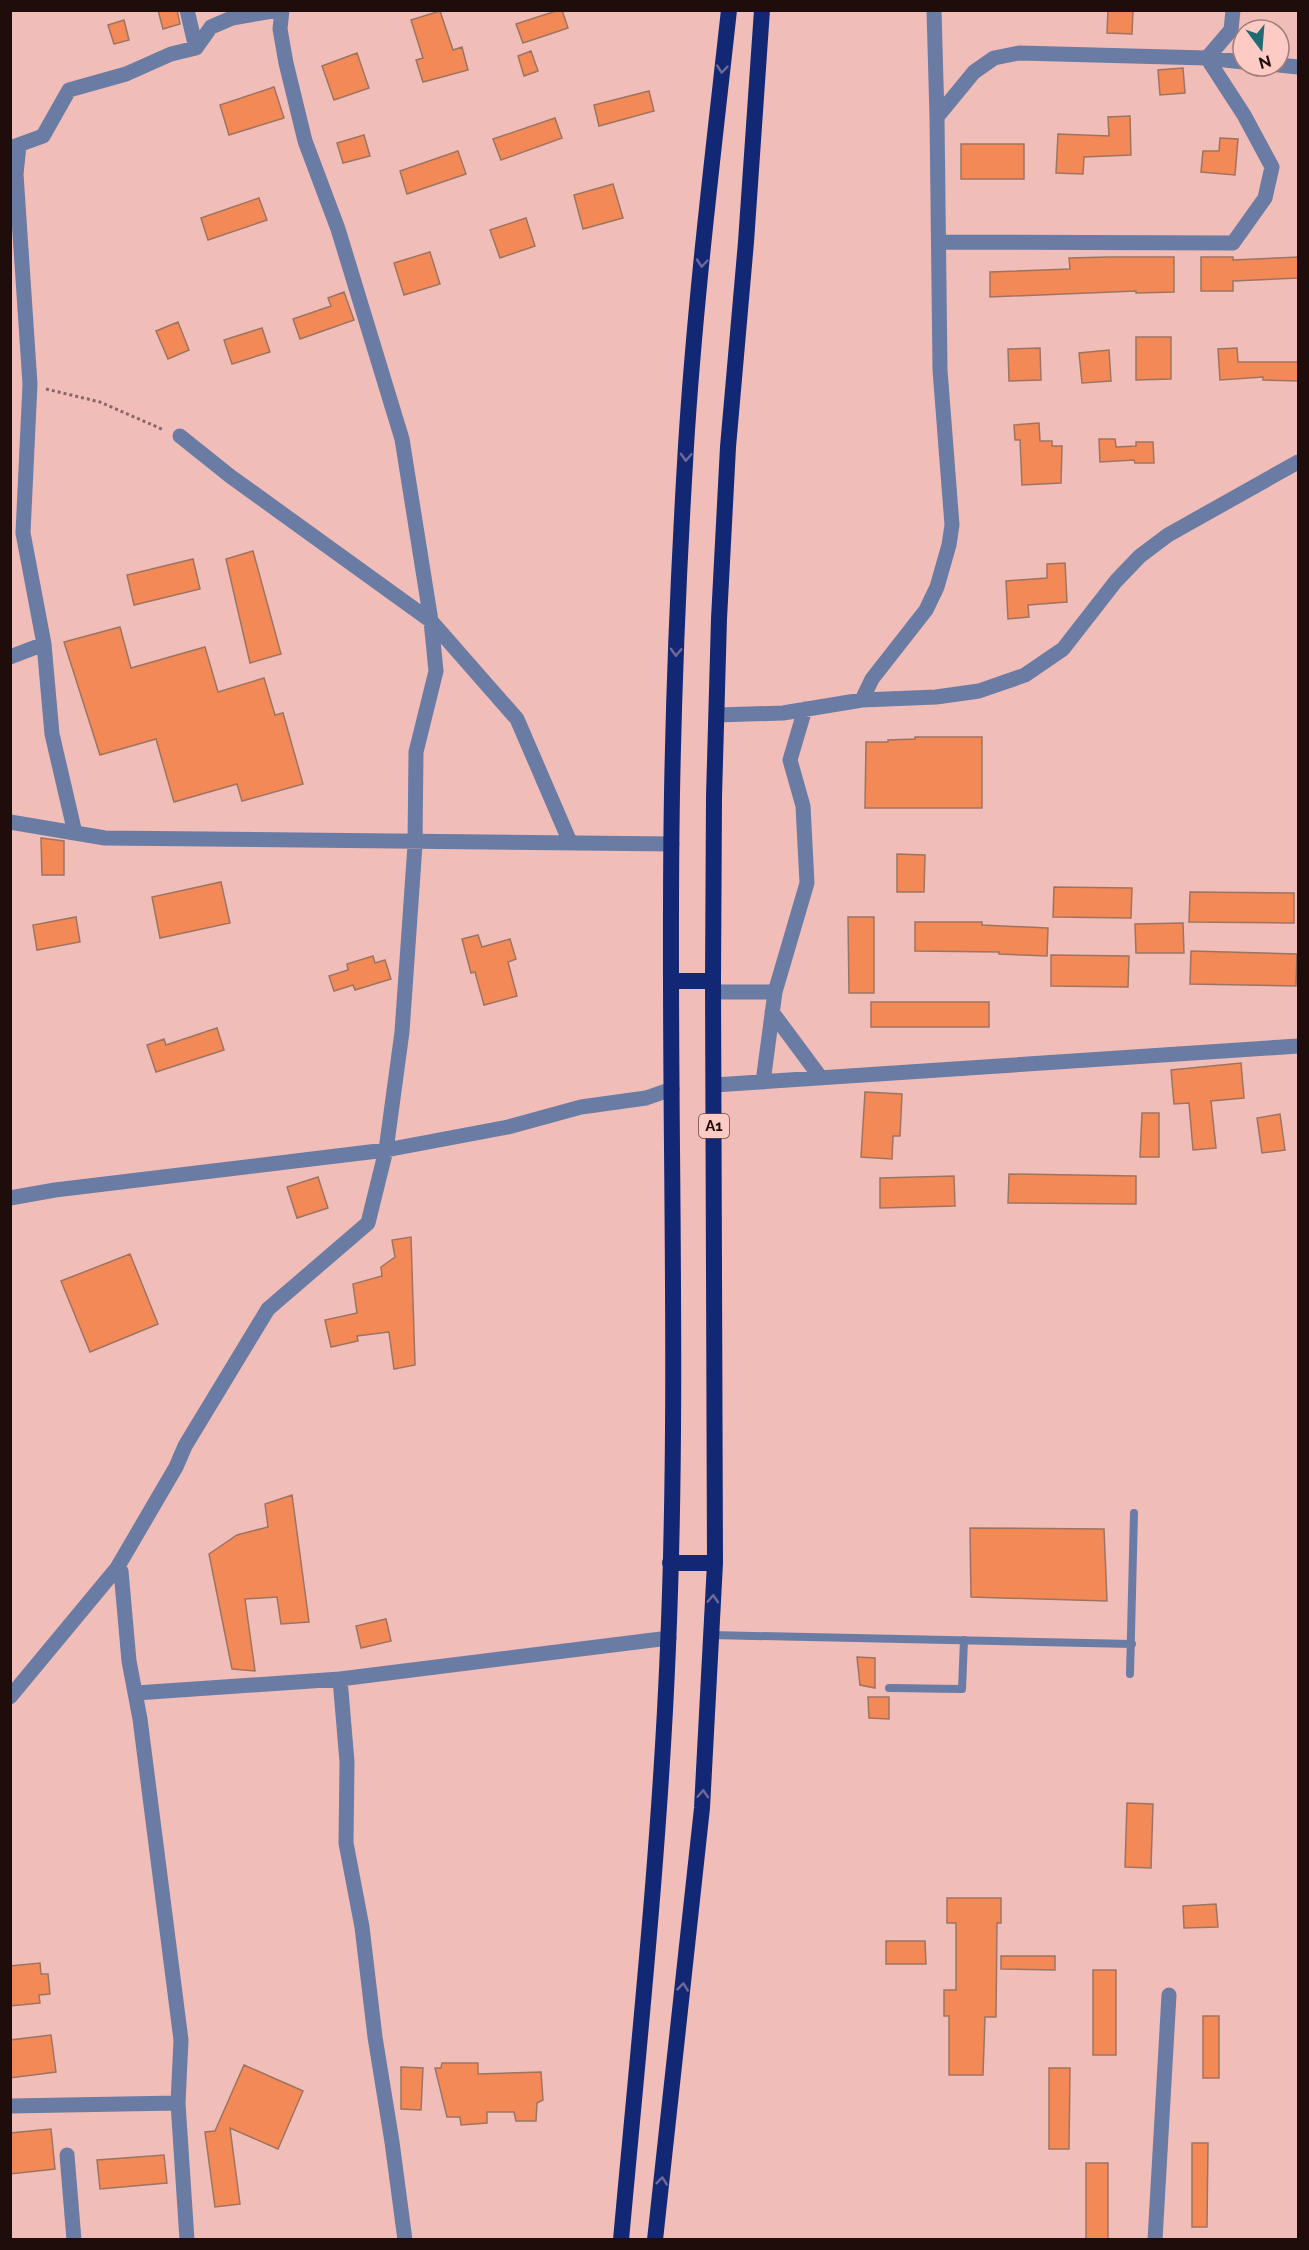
<svg xmlns="http://www.w3.org/2000/svg" width="1309" height="2250" font-family="Raleway,sans-serif">
<rect width="100%" height="100%" fill="#f1bdb8"/>
<path fill="#f28956" stroke="#9e7461" stroke-width="1.5" d="M158,10H177L180,24L163,29Z
M559,10H562L568,28L523,43L516,24Z
M1108,10H1133L1132,34L1107,33Z
M440,11L453,50L462,47L468,70L423,82L416,60L423,58L411,20Z
M124,20L129,40L114,44L108,25Z
M531,51L538,71L524,76L518,56Z
M357,53L369,88L334,100L322,66Z
M1183,68L1185,93L1160,95L1158,70Z
M274,87L284,118L229,135L220,105Z
M649,91L654,111L599,126L594,105Z
M1130,116L1131,155L1084,157L1083,174L1056,173L1058,134L1109,136L1108,117Z
M555,118L562,138L501,160L493,139Z
M364,135L370,156L343,163L337,143Z
M1220,138L1238,139L1235,175L1201,172L1203,151H1219Z
M961,144H1024V179H961Z
M458,151L466,174L407,194L400,171Z
M613,184L623,218L583,229L574,195Z
M259,198L267,220L208,240L201,218Z
M526,218L535,246L500,258L490,230Z
M430,252L440,284L404,295L394,263Z
M1109,257H1174V292L1136,293V291L990,297V272L1070,269L1069,258Z
M1201,257H1233V260L1299,257V278L1233,281V291H1201Z
M344,292L354,320L300,339L293,319L331,306L328,298Z
M178,322L189,350L168,359L156,331Z
M262,328L270,352L232,364L224,340Z
M1136,337H1171V379L1136,380Z
M1040,348L1041,380L1009,381L1008,349Z
M1237,348L1238,362H1299V381L1263,380V377L1220,380L1218,349Z
M1109,350L1111,381L1082,383L1079,353Z
M1039,423L1040,441H1052V446H1062L1061,483L1022,485L1020,440H1015L1014,425Z
M1099,439H1115L1116,447L1136,446V442H1153L1154,463H1135L1134,460L1100,462Z
M253,551L281,654L250,663L226,559Z
M193,559L200,589L134,605L127,575Z
M1065,563L1067,602L1028,605L1029,617L1008,619L1006,581L1047,578V564Z
M120,627L131,668L205,647L218,692L264,678L275,715L283,713L303,784L242,801L237,784L174,802L156,739L100,755L64,642Z
M915,737H982V808H865L866,742H888V740L915,739Z
M41,838L64,841V875H42Z
M897,854L925,855L924,892H897Z
M221,882L230,923L160,938L152,897Z
M1054,887L1132,888L1131,918L1053,917Z
M1190,892L1294,893V923L1189,922Z
M76,917L80,942L37,950L33,925Z
M848,917H874V993H849Z
M915,922H982V925L1048,928L1047,956L999,954V952L915,951Z
M1183,923L1184,953H1136L1135,924Z
M478,935L482,947L510,939L516,959L508,962L517,996L484,1005L475,972L471,973L462,939Z
M1191,951L1297,954L1296,986L1190,984Z
M1051,955L1129,956L1128,987L1051,986Z
M373,956L375,963L385,960L391,979L355,990L353,985L334,991L329,976L348,970L347,964Z
M871,1002H989V1027H871Z
M217,1028L224,1050L156,1072L147,1045L164,1039L166,1045Z
M1241,1063L1244,1098L1211,1101L1216,1148L1193,1150L1189,1103L1174,1104L1171,1070Z
M865,1092L902,1094L900,1136H893L892,1159L861,1157Z
M1142,1113H1159V1157H1140Z
M1280,1114L1285,1150L1262,1153L1257,1118Z
M1009,1174L1136,1176V1204L1008,1203Z
M954,1176L955,1206L880,1208V1178Z
M318,1177L328,1208L297,1218L287,1187Z
M411,1237L415,1365L394,1369L389,1332L357,1336L358,1341L331,1347L325,1320L357,1313L353,1284L382,1276L381,1267L395,1257L392,1240Z
M130,1254L158,1324L90,1352L61,1281Z
M292,1495L309,1622L281,1624L277,1597L245,1599L255,1671L232,1669L209,1554L237,1535L268,1527L265,1504Z
M970,1528L1104,1529L1107,1601L971,1597Z
M386,1619L391,1641L361,1648L356,1626Z
M857,1657L875,1658V1688L860,1685Z
M868,1697H889V1719L869,1718Z
M1127,1803L1153,1804L1151,1868L1125,1867Z
M947,1898H1001V1923H997L996,2017H985L983,2075H949V2016H944V1990H956V1923H947Z
M1216,1904L1218,1927L1184,1928L1183,1906Z
M886,1941H925L926,1964H886Z
M1001,1956H1055V1970L1001,1969Z
M40,1963L41,1974H48L50,1994L39,1995L40,2003L10,2006V1966Z
M1093,1970H1116V2055H1093Z
M1203,2016H1219V2078H1203Z
M51,2035L56,2072L10,2078V2040Z
M442,2063H478V2074L541,2072L543,2100L537,2103L536,2121H516L514,2112H487V2123L461,2125L460,2117H447L435,2068H441Z
M244,2065L303,2091L278,2149L230,2128L240,2204L215,2207L205,2132L215,2131Z
M401,2067L423,2068L421,2110L401,2109Z
M1049,2068H1070L1069,2149H1049Z
M51,2129L55,2169L10,2174V2133Z
M1192,2143H1208L1207,2227H1192Z
M164,2155L167,2183L100,2189L97,2160Z
M1086,2163H1108V2240H1086Z"/>
<g fill="none" stroke-linecap="round" stroke-linejoin="round">
<path stroke="#8a6764" stroke-width="3" stroke-dasharray="3 3" stroke-linecap="butt" d="M46,389L100,402L164,430"/>
<path stroke="#6b7ca4" stroke-width="8" d="M711,1635L1132,1644
M1130,1674L1134,1513
M889,1688L962,1689L964,1640"/>
<path stroke="#6b7ca4" stroke-width="15" d="M187,10L196,48
M282,10L280,29L286,63L305,141L338,229L402,439L431,621L517,719L570,842
M1207,58L1231,30L1233,10
M1279,65L1298,67
M937,117L974,72L994,58L1019,53L1207,58L1243,62
M19,146L16,174L30,384L23,533L44,644L52,734L75,833L105,838L672,844
M10,148L43,136L69,90L126,74L171,54L196,48L211,27L232,18L279,10
M939,242L1233,243L1265,198L1272,167L1244,115L1207,58
M180,436L230,476L431,621L436,671L416,752L415,845L402,1032L386,1150L368,1223L268,1309L185,1446L176,1467L117,1568L121,1571L129,1661L140,1719L181,2040L178,2103L187,2240
M10,657L44,644
M862,700L872,679L926,610L937,587L949,545L952,525L940,370L937,117L934,10
M717,715L783,713L862,700L936,697L979,691L1025,675L1063,649L1116,581L1140,556L1168,535L1298,462
M10,822L75,833
M713,992H775L807,883L803,806L790,760L805,709
M772,1012L821,1078
M763,1082L775,992
M714,1085L1298,1046
M10,1198L55,1190L386,1150L508,1127L581,1107L646,1098L672,1089
M340,1679L347,1762L346,1843L362,1927L375,2037L392,2142L405,2240
M136,1693L340,1679L669,1638
M10,1697L117,1568
M10,2106L178,2103
M67,2155L74,2240
M1155,2240L1169,1995"/>
<path stroke="#122875" stroke-width="16" d="M671,981H713
M670,1563H715
M621,2240C639,2042 660,1845 668,1647C680,1363 667,1078 672,794C674,678 679,562 686,446C695,301 713,155 729,10
M655,2240L702,1808L715,1563L713,981L714,797L719,619L728,447L746,242L762,10"/>
</g>
<defs><path id="oneway-chevron" d="M-2-3.5L2.5 0L-2 3.5" fill="none" stroke-width="1.6" stroke-linecap="round" stroke-linejoin="round" transform="scale(1.5)"/></defs>
<g stroke="#706995">
<use href="#oneway-chevron" transform="translate(722 69) rotate(96)"/>
<use href="#oneway-chevron" transform="translate(702 263) rotate(95)"/>
<use href="#oneway-chevron" transform="translate(686 457) rotate(93)"/>
<use href="#oneway-chevron" transform="translate(676 652) rotate(92)"/>
<use href="#oneway-chevron" transform="translate(713 1599) rotate(-87)"/>
<use href="#oneway-chevron" transform="translate(703 1794) rotate(-87)"/>
<use href="#oneway-chevron" transform="translate(683 1987) rotate(-84)"/>
<use href="#oneway-chevron" transform="translate(662 2181) rotate(-84)"/>
</g>
<g text-anchor="middle" dominant-baseline="central" stroke-width="4.5" stroke-linejoin="round" paint-order="stroke">
<rect fill="#fecac4" stroke="#614642" stroke-width="1.5" x="699" y="1114" width="30" height="24" rx="4.5"/>
<g font-size="15" font-weight="bold" fill="#1e0d0b">
<text x="714" y="1126">A1</text>
</g>
</g>
<rect width="1309" height="2250" fill="none" stroke="#1e0d0b" stroke-width="24"/>
<g transform="translate(1261 48) rotate(164)"><circle r="28" fill="#fecac4" stroke="#a47e7a" stroke-width="1.5"/>
<path d="M0-4.5L10 22L0 15L-10 22Z" fill="#206b74"/>
<text y="-9" font-size="16" font-weight="bold" text-anchor="middle" fill="#1e0d0b">N</text>
</g>
</svg>
